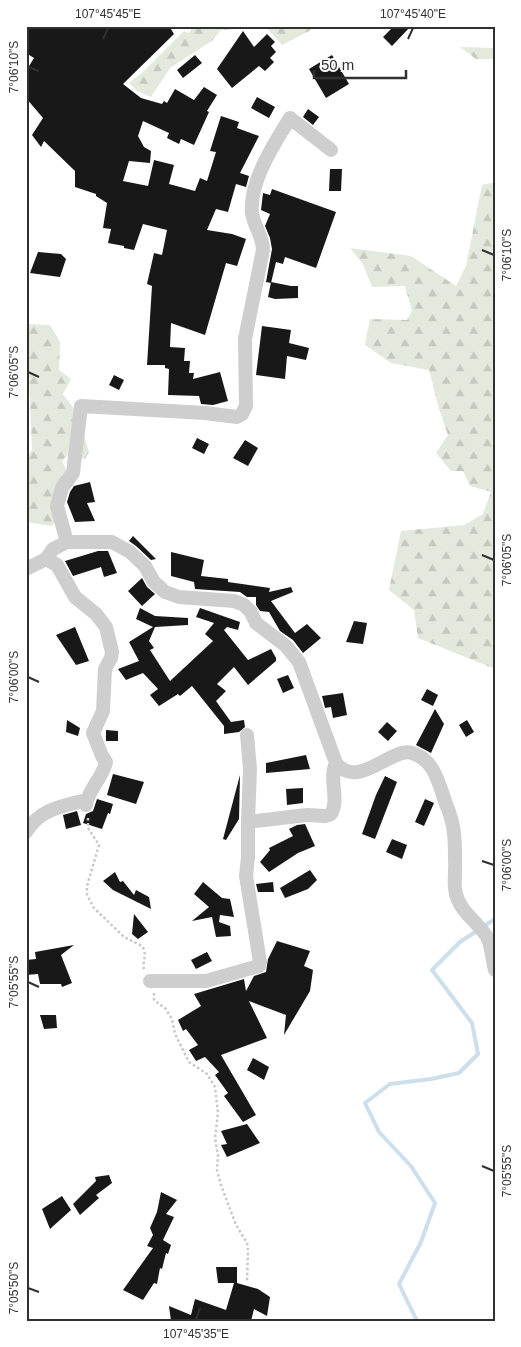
<svg xmlns="http://www.w3.org/2000/svg" width="521" height="1347" font-family="Helvetica,sans-serif">
<defs>
<pattern id="forest-firs" width="22" height="20" patternUnits="userSpaceOnUse" patternTransform="scale(1.25)"><rect width="22" height="20" fill="#e4e9dd"/><path d="M5 1l3.5 6h-7zM16 11l3.5 6h-7z" fill="#c4c8be"/></pattern>
</defs>
<rect width="100%" height="100%" fill="#fff"/>
<path fill="url(#forest-firs)" d="M193,26H245L237,29L221,30L213,40L170,68L151,97L137,91L129,83L143,72L184,31L189,33Z
M265,26H314L309,31L282,45Z
M460,47L495,48V59H476Z
M495,182V669L418,638L414,610L389,590L401,531L464,525L483,514L491,492L470,486L463,471H451L436,453L448,435L439,409L429,370L391,363L365,345L370,319L407,320L412,311L405,286L372,287L363,264L350,248L411,256L456,286L466,266L482,185Z
M27,324L50,325L60,342L59,370L71,379L63,394L78,414L89,452L85,459L68,455L62,461L71,480L56,522L51,526L26,522V460L32,449Z"/>
<g fill="none" stroke-linecap="round" stroke-linejoin="round">
<path stroke="#cddfeb" stroke-width="4" d="M484,926L495,919
M417,1321L399,1284L421,1242L435,1203L411,1166L379,1132L365,1103L390,1084L431,1079L459,1073L478,1054L472,1023L432,970L460,942L478,930"/>
</g>
<path fill="#181818" d="M26,26H169L174,34L123,84L141,98L162,104L164,101L167,103L175,89L194,100L204,87L217,95L207,111L209,112L194,145L181,139L179,144L167,138L169,133L143,121L138,136L144,147L151,151L150,163L129,161L123,181L148,186L154,160L174,165L169,184L195,191L200,178L207,181L216,152L210,151L221,116L239,122L237,128L259,136L240,173L249,176L246,187L236,184L228,212L216,209L207,230L232,234L246,239L237,266L226,263L205,335L171,323L170,347L185,348L184,361H190L189,373H194L193,379L220,372L228,401L213,405L201,404L199,396L168,395L169,369L165,368V365H147L152,286L147,284L154,253L162,255L167,230L143,224L134,250L124,248V246L108,243L111,229L103,228L107,203L96,196V194L75,187V171L44,141L41,147L32,135L43,118L26,98V71L34,58L26,53Z
M394,26H411L392,46L383,37Z
M243,31L254,47L267,34L275,42L271,46L276,52L270,58L274,62L265,71L259,66L232,88L217,69Z
M195,55L202,63L183,78L177,70Z
M332,55L349,84L326,98L309,69Z
M257,97L275,107L269,118L251,108Z
M308,109L319,117L313,125L303,117Z
M330,169H342L341,191H329Z
M272,189L336,212L316,268L285,257L283,264L276,262L271,283L266,282L272,249L270,238L265,226L270,214L261,210L263,193L270,195Z
M38,252L61,254L66,259L60,277L30,273Z
M271,282L291,286H298V298L275,299L268,297Z
M262,326L291,330L289,343L309,348L306,360L287,356L285,379L256,375Z
M114,375L124,380L119,390L109,385Z
M197,438L209,444L204,454L192,448Z
M245,440L258,448L248,466L233,458Z
M90,482L95,502L87,503L95,521L75,522L67,502L70,492L74,486Z
M133,536L156,559L151,560L136,546L129,541Z
M98,551H108L117,573L104,577L101,567L73,576L65,561Z
M171,552L204,560L201,576L228,579V582L270,588L269,592L291,587L293,592L271,601L295,633L307,624L321,638L303,653L293,640L280,631L269,612L260,611L256,605V597H247L240,592L195,589L194,582L171,576Z
M142,578L147,587L155,594L142,606L128,591Z
M140,608L155,616L188,618V625L155,627L149,641L154,648L150,650L170,681L213,641L205,634L214,623L196,617L200,608L240,622L238,630L227,627L224,630L248,660L271,649L276,658V661L248,685L234,667L217,684L226,691L216,701L231,722L244,720L245,727L239,732L224,734V726L192,686L180,696L178,694L159,706L150,695L158,689L143,673L126,680L118,669L139,661L129,642L153,627L136,619Z
M354,621L367,623L363,644L346,642Z
M75,627L89,661L76,665L56,635Z
M288,675L294,688L283,693L277,679Z
M427,689L438,695L433,706L421,700Z
M343,693L347,715L333,718L331,707L325,708L322,696Z
M435,709L444,724L431,753L416,745Z
M67,720L80,728L78,736L66,732Z
M467,720L474,732L466,737L459,725Z
M387,722L397,731L388,741L378,732Z
M106,730L118,731V741H106Z
M306,755L310,769L266,773V763Z
M113,774L144,782L136,804L107,795Z
M240,775L239,819L226,840L223,839Z
M385,776L397,782L375,839L362,834L376,795Z
M303,788V803L287,805L286,789Z
M97,799L113,804L110,814L108,813L102,829L83,823L86,814L93,811Z
M425,799L434,803L424,826L415,822Z
M77,811L81,825L66,829L63,815Z
M305,824L315,846L298,853L269,872L260,862L270,850L269,848L293,836L289,829L297,825Z
M392,839L407,845L402,859L386,852Z
M310,870L317,880L308,889L285,898L280,888Z
M115,872L120,882L123,881L134,895L136,890L149,897L151,909L113,890L103,881Z
M203,882L222,898L230,899L234,917L220,915L219,922L230,926L231,936L216,937L212,917L192,921L209,907L194,894Z
M273,882L274,892H258L256,884Z
M134,914L148,932L138,939L132,934Z
M277,941L310,951L304,966L313,970L310,991L284,1035L286,1015L249,1001L267,1038L221,1055L256,1115L243,1122L224,1096L228,1093L215,1075L219,1072L205,1057L196,1061L189,1050L198,1045L186,1029L183,1031L178,1020L201,1006L194,994L244,979L246,991L254,976L266,972L268,959Z
M74,945L61,955L72,983L62,987L61,984H40L38,974L26,975V960L36,959L35,952Z
M207,952L212,961L196,969L191,960Z
M40,1015H56L57,1028L44,1029Z
M253,1058L269,1067L264,1080L247,1070Z
M247,1124L260,1143L227,1157L221,1145L227,1144L221,1131Z
M109,1175L112,1183L96,1195L99,1198L80,1215L73,1204L96,1181L95,1177Z
M161,1192L177,1200L166,1214L174,1217L163,1240L171,1245L168,1254L166,1253L162,1269L160,1268L157,1284L154,1283L143,1300L123,1290L153,1248L147,1246L153,1235L150,1228L157,1212Z
M62,1196L71,1210L50,1229L42,1209Z
M216,1267H237V1283L258,1289L270,1297L267,1316L254,1309L251,1321H171L169,1306L191,1315L195,1299L226,1310L234,1283H218Z"/>
<g fill="none" stroke-linecap="round" stroke-linejoin="round">
<path stroke="#c8c8c8" stroke-width="2.5" stroke-dasharray="2.5 2.5" stroke-linecap="butt" d="M88,818V828L99,845L87,886V895L94,908L124,937L142,946C148,954 142,961 144,970
M154,993V1000L165,1008L172,1019L175,1034L189,1062L207,1074L215,1087L218,1113L215,1138L218,1156L217,1170L221,1185L236,1225L247,1243L248,1250L247,1281"/>
<path stroke="#cecece" stroke-width="14" d="M67,542L57,506L62,488L73,473L81,406L205,413L237,417L242,414L246,406L245,339L263,250C263,236 254,227 252,213C249,182 274,144 290,118L331,150
M46,559L57,565L75,597L96,614L106,627L112,652L111,658L105,669L103,711L93,733L102,756L106,762C103,778 88,789 86,805
M26,569L46,559L53,549L67,542H112L130,552L145,566L154,582L165,592L179,597L234,601L244,605L251,612L256,623L286,646L299,662L336,763C358,791 392,746 412,753C434,760 438,781 445,801C446,805 449,810 450,815C455,829 455,845 455,860C456,871 453,883 456,894C460,912 478,922 487,937C492,946 492,960 495,970
M247,735L250,769L248,822
M26,832C40,809 62,806 87,800
M150,981H206L259,966L260,962L246,876L248,857V822L307,815L325,816L331,814C340,799 328,779 336,763"/>
</g>
<path fill="none" stroke="#313131" stroke-width="2" d="M103,39L108,28M408,39L413,28M28,67L39,71M482,250L494,255M28,372L39,377M482,555L494,560M28,677L39,682M482,861L494,865M28,982L39,987M482,1166L494,1171M28,1288L39,1292M196,1320L200,1308"/>
<rect width="521" height="1347" fill="none" stroke="#ffffff" stroke-width="55"/>
<path d="M314 70v8h92v-8" fill="none" stroke="#313131" stroke-width="2.5"/>
<text x="321" y="70" font-size="15" fill="#313131" stroke="#ffffff" stroke-width="4" paint-order="stroke">50 m</text>
<rect x="28" y="28" width="466" height="1292" fill="none" stroke="#313131" stroke-width="2"/>
<g font-size="12" text-anchor="middle" fill="#313131">
<text x="108" y="18">107°45'45"E</text>
<text x="413" y="18">107°45'40"E</text>
<text transform="translate(14 67) rotate(-90)" y="4">7°06'10"S</text>
<text transform="translate(507 255) rotate(-90)" y="4">7°06'10"S</text>
<text transform="translate(14 372) rotate(-90)" y="4">7°06'05"S</text>
<text transform="translate(507 560) rotate(-90)" y="4">7°06'05"S</text>
<text transform="translate(14 677) rotate(-90)" y="4">7°06'00"S</text>
<text transform="translate(507 865) rotate(-90)" y="4">7°06'00"S</text>
<text transform="translate(14 982) rotate(-90)" y="4">7°05'55"S</text>
<text transform="translate(507 1171) rotate(-90)" y="4">7°05'55"S</text>
<text transform="translate(14 1288) rotate(-90)" y="4">7°05'50"S</text>
<text x="196" y="1338">107°45'35"E</text>
</g>
</svg>
